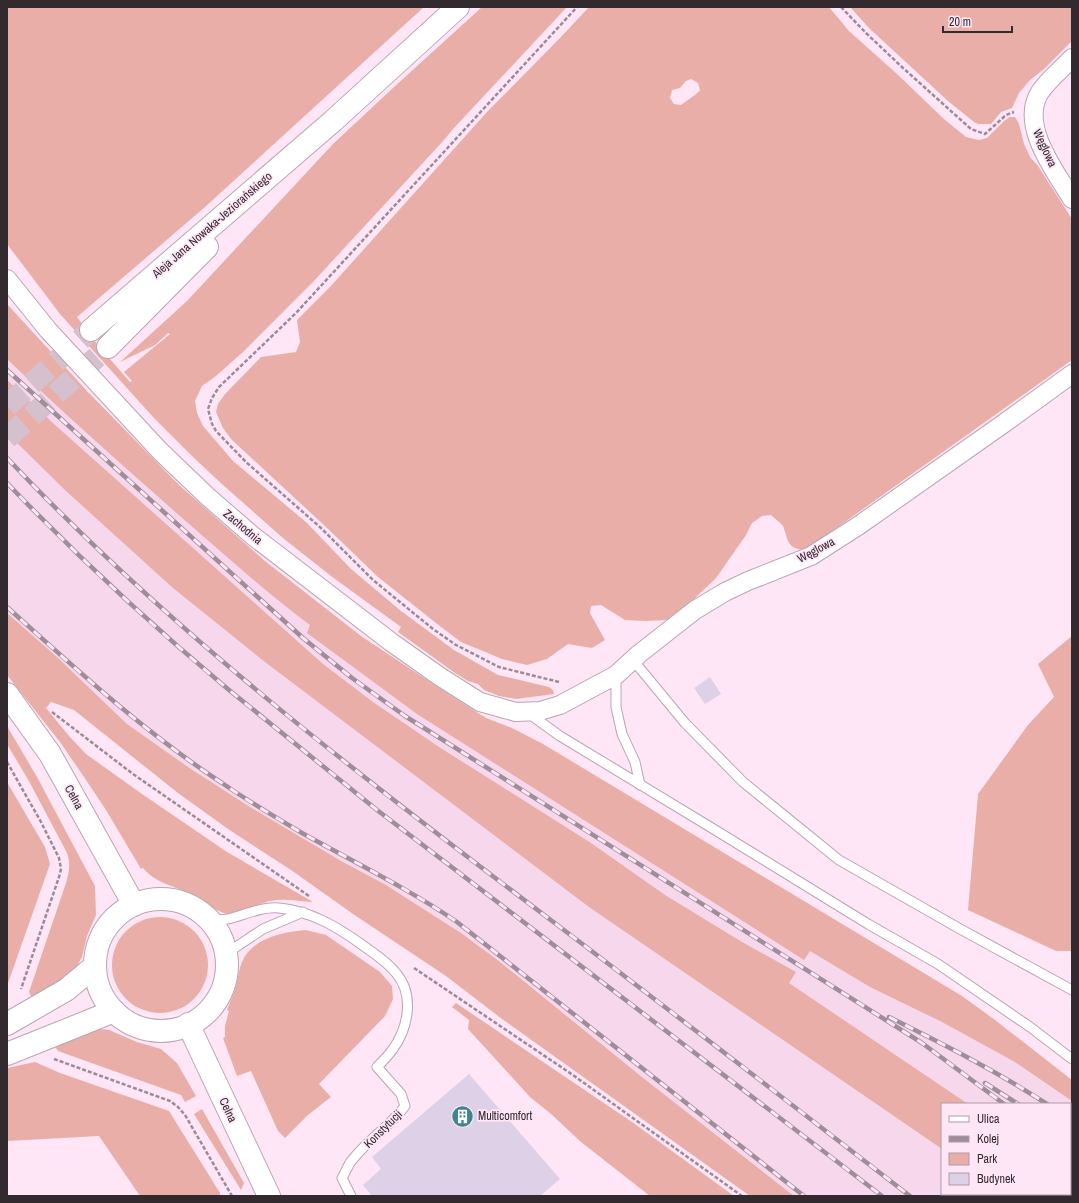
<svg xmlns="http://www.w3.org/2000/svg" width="1079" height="1203" font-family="'Archivo Narrow',sans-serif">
<rect width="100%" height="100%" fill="#fee6f6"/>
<path fill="#f6d7ec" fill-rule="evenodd" d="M7,339L281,598L1072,1093V1196H794L642,1077L500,961L461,933L386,885L341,861L250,807L191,769L127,724L57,657L7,613ZM942,1104H1070V1194H942Z"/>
<path fill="#e9aea7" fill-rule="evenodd" d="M7,7H424L205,207L77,317L97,344L130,382L132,381L124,372L170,334L168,333L155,345L120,362L187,301L333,144L394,87L482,7H567L453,129L444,140L313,282L243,352L216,376L202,386L195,401L197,413L203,426L233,461L307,523L351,569L401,611L454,650L498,675L549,687L553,690L554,694L516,699L499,696L484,690L478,684L468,681L455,673L398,632L401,627L331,576L283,538L223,485L193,457L154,418L60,314L7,244Z
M589,7H829L849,31L897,74L945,120L966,137L979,140L987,138L1004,121L1010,117H1015L1019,124L1024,144L1030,157L1038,166L1072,219V360L814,544L802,550C785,546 789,540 783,526C780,522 774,518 771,515L762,516L752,523L746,535L716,578L693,600L666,620L646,621L625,620L601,605L591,606L590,613L605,640L592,648L568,644L547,659L527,665L502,659L461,642L441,627L378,577L326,527L231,439L223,428L216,412L218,404L225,394L261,357L296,352L300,342L297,320L330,287L487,112L560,38ZM691,79L698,83L700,90C695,96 687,100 681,105L674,104L670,98L672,90L680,88L686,81Z
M850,7H1072V41L1044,69L1030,80L1019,93L1012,108L1001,112L991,124H978L974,122L948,101L870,29Z
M7,304L87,391L179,485L265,561L361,636L433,684L486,718L512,728L543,744L962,996L995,1020L1072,1080V1101L1015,1062L942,1022L870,987L810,951L804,960L417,714L307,633L310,625C262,589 218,549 173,510C117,460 61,411 7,359Z
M7,380L54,424L323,664L373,702L439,747L591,843L665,895L742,942L796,972L789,983L968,1104H942V1149L589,907L265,662L173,588L66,491L7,433Z
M7,613L57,657L127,724L191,769L250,807L341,861L386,885L461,933L499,961L642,1077L794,1196H750L502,1019L446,976L353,914L291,870L228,829L178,793L74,710L51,702L46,708L69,736L86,754L142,794L227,852L313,902C299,901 284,898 270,901C261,903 237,914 229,914C216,913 208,902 197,896C179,887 157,885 143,868L141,869L106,810L82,774L60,742L7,675Z
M1072,636V951H1056L968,910L978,794L1028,725L1054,697L1038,664Z
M7,726L37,777L95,886L96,915L87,936L82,957L74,972L33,1000L29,992L66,883C69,872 71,864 67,853L30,783L7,744Z
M7,782L45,847L50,864L7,986Z
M112 965a48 48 0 1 1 96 0a48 48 0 1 1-96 0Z
M306,930L326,935L380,972L392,986L393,999L385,1016L319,1084L331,1097L308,1115L285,1138L278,1131L251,1071L237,1076L223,1038L225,1037V1026L229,1011L227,1010C230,1002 234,994 236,986C238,978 239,969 242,962C252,938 283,932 306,930Z
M456,1003L632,1122L734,1196H650L581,1142L551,1114L530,1097L468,1029L469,1020L452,1007Z
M90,1028L109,1030L137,1042L161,1049L177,1063L196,1096L185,1102L181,1095L58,1051L52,1042Z
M35,1062L60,1073L169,1111L220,1193V1196H140L99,1136L7,1141V1068Z
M202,1109L244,1183L241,1190L194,1114Z
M1070,1177L1072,1178V1196H1000L997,1194H1070Z"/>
<path fill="#ded0e7" d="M710,677L721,694L705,704L694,688Z
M469,1074L560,1179L540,1196H372L363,1185L381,1169L372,1157Z"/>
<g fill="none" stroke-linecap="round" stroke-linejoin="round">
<path stroke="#d5c0ce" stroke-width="22" stroke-dasharray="22 11" stroke-linecap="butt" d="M7,406L91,330
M7,438L108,347"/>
<defs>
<path id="lane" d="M633,660L685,723L743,782L839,860L962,930L1072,990
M616,675V707L622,734L635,762L640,785
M528,713L560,736L707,825L868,924L938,964L1030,1027L1072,1059
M210,921C216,920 222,920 228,919C244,915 263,906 279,908C310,911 336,926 361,944C373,953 387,961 396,973C415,995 408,1028 393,1049C388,1056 382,1062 377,1067L401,1094L405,1106C390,1126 369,1139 353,1159C348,1164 346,1172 342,1178L351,1196
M227,953L263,929L303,912"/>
<path id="street" d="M1072,58C1062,69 1048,80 1040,92C1019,125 1055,171 1072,199
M7,279L48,330L160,451L207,496L253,536L391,642L439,676L480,702L516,712L540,711L560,705L616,675L639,654L695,610L725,592L748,581L811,556L858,526L1003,424L1072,374"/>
<path id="secondary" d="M7,694L50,754L134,905
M95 965a66 66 0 1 1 132 0a66 66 0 1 1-132 0Z
M188,1024L269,1196"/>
<path id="primary" d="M91,330L333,121L458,7
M108,347L207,247
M7,1024L66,990L95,966
M7,1054L114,1011"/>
</defs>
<use href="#lane" stroke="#baa4b3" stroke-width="11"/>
<use href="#street" stroke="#baa4b3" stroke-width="20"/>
<use href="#secondary" stroke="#baa4b3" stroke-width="24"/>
<use href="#primary" stroke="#baa4b3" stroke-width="24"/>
<path stroke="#9b8b96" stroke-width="2.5" stroke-dasharray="4 2" stroke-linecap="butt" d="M841,7L866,33L903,68L971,129L985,134L1006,115L1014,112
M559,682L499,667L456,645L433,629L373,580L321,528L246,462L216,431L212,424L208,409L212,398L219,387L296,313L577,7
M52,712L133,774L309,896
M7,762L41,822L59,858L61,869L59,877L21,989
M414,968L570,1073L742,1196
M54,1059L170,1101L178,1107L185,1115L232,1196"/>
<use href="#lane" stroke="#fff" stroke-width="9"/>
<use href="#street" stroke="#fff" stroke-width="18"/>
<use href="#secondary" stroke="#fff" stroke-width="22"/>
<use href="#primary" stroke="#fff" stroke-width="22"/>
<defs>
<path id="rail" d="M7,370L303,638L352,678L405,716L922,1043L1004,1104
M7,458C172,633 365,780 556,924C675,1014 792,1105 910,1196
M7,483C77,556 151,625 229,690C278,730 328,770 377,810L882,1196
M7,607C76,669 144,732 222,783C248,801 275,817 302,833C354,862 407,888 457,922L804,1196
M889,1017C943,1044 996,1071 1047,1104
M985,1083L1018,1104
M1070,1120L1072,1121
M1070,1139L1072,1140
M1070,1156L1072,1158"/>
</defs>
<use href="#rail" stroke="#9f8e99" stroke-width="4.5"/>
<use href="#rail" stroke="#fee6f6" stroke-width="3" stroke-dasharray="9" stroke-linecap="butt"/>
</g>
<defs>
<symbol id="building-disc" viewBox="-11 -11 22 22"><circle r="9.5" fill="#408393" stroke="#fee6f6"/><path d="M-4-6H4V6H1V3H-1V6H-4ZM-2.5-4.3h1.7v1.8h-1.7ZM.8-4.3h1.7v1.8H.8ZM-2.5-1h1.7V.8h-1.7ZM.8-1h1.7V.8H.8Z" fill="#fff"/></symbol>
</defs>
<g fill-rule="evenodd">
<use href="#building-disc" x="450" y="1104" width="25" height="25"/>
</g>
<g text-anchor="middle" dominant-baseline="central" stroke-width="3.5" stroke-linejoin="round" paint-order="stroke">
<g font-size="12" fill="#332a30" stroke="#fee6f6">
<text transform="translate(1045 148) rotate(65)">Węglowa</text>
<text transform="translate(212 225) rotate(-41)">Aleja Jana Nowaka-Jeziorańskiego</text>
<text transform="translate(243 527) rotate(40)">Zachodnia</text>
<text transform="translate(816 550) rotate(-28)">Węglowa</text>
<text transform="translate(74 797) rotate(61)">Celna</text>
<text transform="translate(228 1110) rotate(65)">Celna</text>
<text transform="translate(383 1129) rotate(-45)">Konstytucji</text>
</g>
<g font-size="12" fill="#332a30" stroke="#fee6f6" text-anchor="start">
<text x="478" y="1116">Multicomfort</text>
</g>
</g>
<rect width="1079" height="1203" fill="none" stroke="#332a30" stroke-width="16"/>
<rect x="941" y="1103" width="130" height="92" fill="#fee6f6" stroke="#ad9ba7"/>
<rect x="949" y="1116" width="20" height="6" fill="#ffffff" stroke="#ad9ba7"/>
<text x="977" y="1123" font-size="12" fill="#332a30">Ulica</text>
<rect x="949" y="1136" width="20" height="6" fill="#9f8e99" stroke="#ad9ba7"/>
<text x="977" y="1143" font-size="12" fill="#332a30">Kolej</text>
<rect x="949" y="1153" width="20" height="12" fill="#e9aea7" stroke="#ad9ba7"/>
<text x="977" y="1163" font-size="12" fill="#332a30">Park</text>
<rect x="949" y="1173" width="20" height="12" fill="#ded0e7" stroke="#ad9ba7"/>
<text x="977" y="1183" font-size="12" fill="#332a30">Budynek</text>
<path d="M943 26v6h69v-6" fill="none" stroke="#332a30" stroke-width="2"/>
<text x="949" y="26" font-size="12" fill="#332a30" stroke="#fee6f6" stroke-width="3" paint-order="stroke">20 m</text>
</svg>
